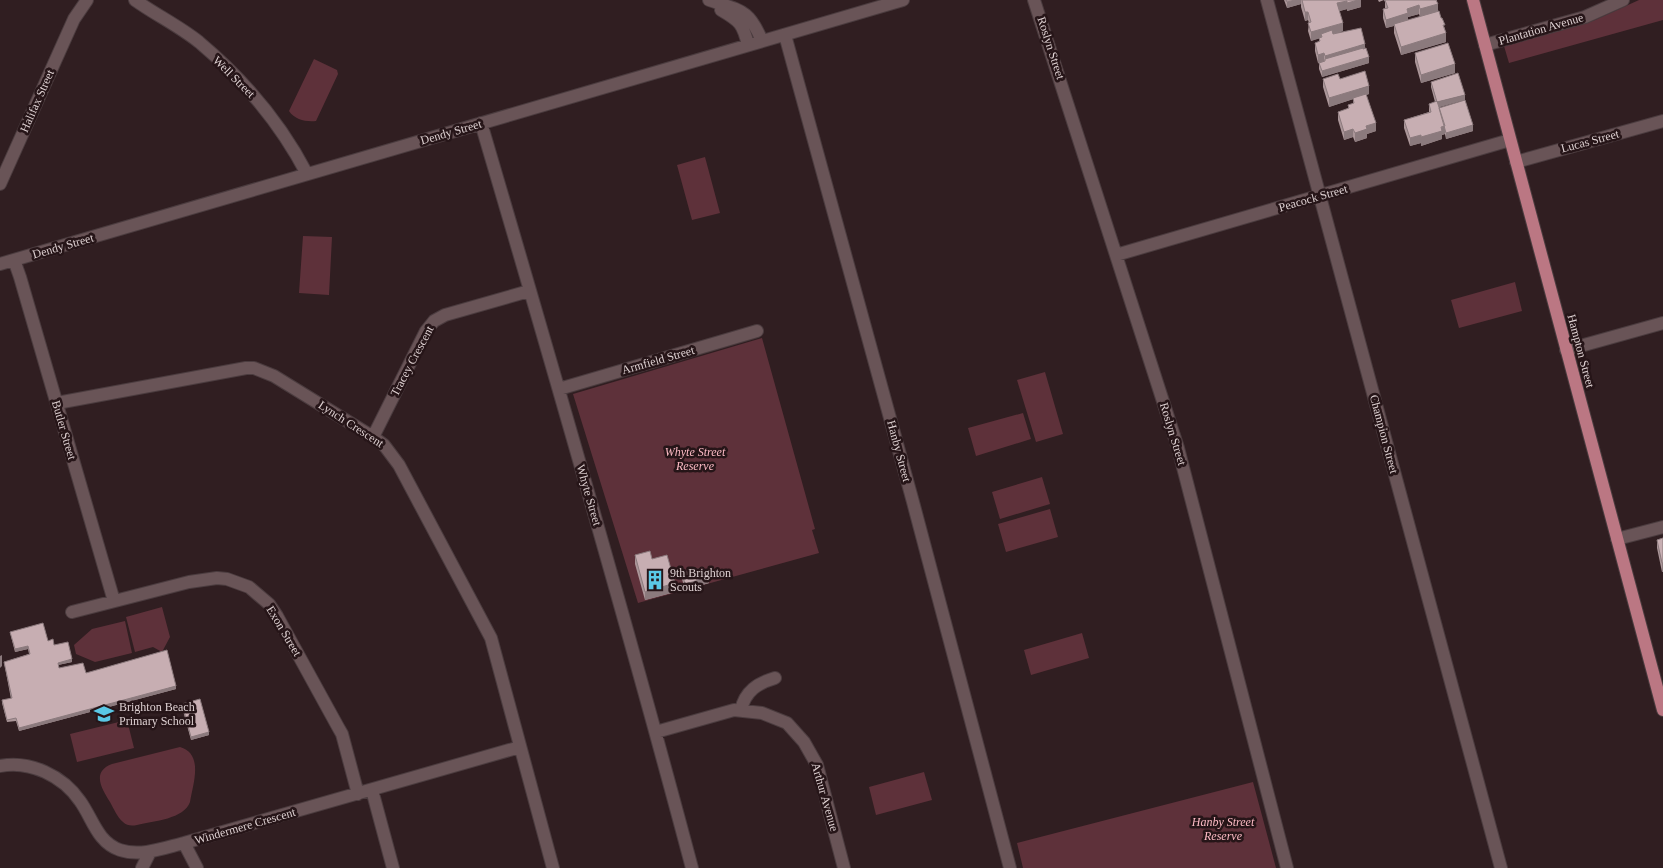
<svg xmlns="http://www.w3.org/2000/svg" width="1663" height="868" font-family="'Times New Roman',serif">
<rect width="100%" height="100%" fill="#301e21"/>
<path fill="#5e313a" d="M1639,0H1663V20L1509,63L1504,46L1595,20Z
M314,59L337,70L338,74L316,121C306,122 295,120 289,111Z
M705,157L720,213L692,220L677,165Z
M303,236L332,237L329,295L299,293Z
M1515,282L1522,311L1459,328L1451,300Z
M762,338L815,529L812,530L819,553L638,603L573,394Z
M1045,372L1063,434L1036,442L1017,380Z
M1023,413L1031,439L976,456L968,428Z
M1042,477L1050,504L1000,519L992,492Z
M1050,509L1058,537L1006,552L998,524Z
M162,607L170,637L162,652L153,647L135,652L126,617Z
M125,621L132,653L95,662L76,654L74,645L92,629Z
M1082,633L1089,658L1031,675L1024,650Z
M127,720L134,748L77,762L70,734Z
M180,747C204,754 193,784 190,802C184,819 154,821 137,825C132,826 127,826 123,822C117,817 114,809 110,802C102,789 91,772 112,764Z
M924,772L932,800L876,815L869,787Z
M1253,782L1276,868H1023L1017,843Z"/>
<g fill="none" stroke-linecap="round" stroke-linejoin="round">
<defs>
<path id="minor" d="M135,0C156,15 179,26 199,42C243,79 281,124 307,174
M709,0C741,11 749,9 762,41
M1034,0L1178,448L1287,868
M1267,0L1501,868
M721,10C740,21 743,24 748,45
M785,35L913,502L1010,868
M1485,45L1585,17L1623,0
M481,123C554,371 626,619 692,868
M1516,162L1663,121
M0,184L74,19L87,0
M1116,255L1510,140
M14,260L20,277L114,601
M0,264L903,0
M1566,350L1663,323
M559,389L757,331
M57,403L246,368H254L274,376L373,437L384,445L399,465L491,638L553,868
M373,437L426,331L434,321L445,315L529,291
M1617,539L1663,527
M72,612L189,582L217,578L227,579L249,587L269,604L277,616L338,727L342,734L358,794
M741,710C745,691 758,683 775,678
M656,732L734,710L762,713L787,723L804,742L817,765L844,868
M0,766C30,760 63,776 80,801C93,819 97,842 120,850C141,857 164,848 184,843L520,747
M372,790L393,868
M184,843L197,868
M142,868L150,852"/>
<path id="major" d="M1473,0L1663,710"/>
</defs>
<use href="#minor" stroke="#4b3c3f" stroke-width="14"/>
<use href="#major" stroke="#4b3c3f" stroke-width="14"/>
<use href="#minor" stroke="#695457" stroke-width="12"/>
<use href="#major" stroke="#bb7783" stroke-width="12"/>
</g>
<path fill="#ab9699" fill-rule="evenodd" d="M1284,0H1361V7L1347,11V9L1339,11L1343,31L1337,33L1365,49L1369,63L1322,77L1319,69V63H1318L1315,51V43L1319,42V38L1311,41L1308,31L1309,23L1308,20L1305,21L1301,7V4L1287,8Z
M1378,0H1437V2L1438,11L1445,29L1446,42L1401,55L1394,33V26L1386,28L1383,18V9H1385V2L1384,0L1379,2ZM1419,14L1420,17L1408,20V17Z
M1415,53L1455,73L1421,83L1415,62Z
M1323,79H1340L1369,94L1366,95L1376,131L1367,134V138L1355,142L1353,137L1344,140L1338,120V112L1348,109V105L1353,104V99L1329,107L1323,87Z
M1431,82L1439,108L1473,131L1446,139L1445,134L1442,135V139L1421,146V143L1410,146L1404,128V120L1429,112V104L1435,102L1431,87Z
M1663,538L1662,572L1657,548V540Z
M635,555L652,559L675,592L645,600L635,564Z
M682,573L709,583L685,590L682,579Z
M10,632L48,641L72,662L58,665L59,668L176,689L19,731L16,721L7,722L2,703V700L11,699L4,662L29,654L28,649L15,652Z
M182,704L209,735L191,740L182,707Z"/>
<path fill="#8b7a7d" d="M1295,0H1301V4L1287,8V2Z
M1358,0H1361V7L1347,11V3Z
M1347,1V9L1337,12V3Z
M1438,4V13L1420,18V9Z
M1419,5V14L1408,17V22L1386,28V20L1407,9Z
M1305,12H1308V20L1305,21Z
M1343,23V31L1322,38L1321,34V38L1311,41V32Z
M1446,33V42L1401,55V47Z
M1365,44V52L1325,64V56Z
M1324,53V62L1318,63V55Z
M1369,57V63L1322,77V71Z
M1455,64V73L1421,83V75Z
M1369,86V94L1329,107V98Z
M1465,95V100L1437,108V102Z
M1376,123V131L1367,134V138L1355,142V133L1366,126Z
M1473,125V131L1446,139V133Z
M1445,126V134L1442,135V139L1421,146V137Z
M1353,129V137L1344,140V132Z
M1421,135V143L1410,146V138Z
M1662,563H1663V572H1662Z
M709,577V583L685,590V584Z
M675,583V592L645,600V592Z
M28,646V649L15,652V649Z
M2,655V666L0,668V656Z
M72,659V662L58,665V663Z
M176,686V689L19,731V728Z
M209,732V735L191,740V737Z"/>
<path fill="#c7aeb2" stroke="#8b7a7d" d="M1286,0H1295L1287,2Z
M1302,0H1358L1347,3V1L1337,3L1343,23L1311,32L1308,23L1311,22L1308,12H1305Z
M1385,0H1436L1438,4L1420,9L1419,5L1407,9L1408,13L1386,20L1383,9L1388,8Z
M1439,11L1441,18H1442L1445,25H1443L1446,33L1401,47L1394,24Z
M1361,28L1365,44L1325,56L1324,53L1318,55L1315,43L1320,41L1319,38L1322,37L1321,34L1332,30L1333,34Z
M1448,43L1455,64L1421,75L1415,53Z
M1363,48V49L1366,48L1369,57L1322,71L1319,63L1325,61V59Z
M1365,71L1369,86L1329,98L1323,79L1338,74L1340,79Z
M1458,73L1465,95L1437,102L1431,82Z
M1366,94L1376,123L1366,126L1367,129L1355,133L1353,129L1344,132L1338,112L1349,108L1348,105L1354,103L1353,98Z
M1465,100L1473,125L1446,133L1439,108Z
M1437,101L1445,126L1441,127L1442,131L1421,137V135L1410,138L1404,120L1431,112L1429,104Z
M1663,538V563H1662L1657,540Z
M650,551L652,559L667,555L675,583L645,592L635,555Z
M697,569L707,570L709,577L685,584L682,573Z
M43,623L48,641L53,639L54,645L68,642L72,659L58,663L59,668L83,663L86,673L167,650L176,686L19,728L16,718L7,720L2,700L12,698L4,662L30,654L28,646L15,649L10,632Z
M200,699L209,732L191,737L182,704Z"/>
<defs>
<symbol id="building-bare" viewBox="-9 -9 18 18"><path d="M-4-6H4V6H1V3H-1V6H-4ZM-2.5-4.3h1.7v1.8h-1.7ZM.8-4.3h1.7v1.8H.8ZM-2.5-1h1.7V.8h-1.7ZM.8-1h1.7V.8H.8Z" fill="#5ac8e6" stroke="#261518" stroke-width="2.5" paint-order="stroke"/></symbol>
<symbol id="school-bare" viewBox="-9 -9 18 18"><path d="M0-5L7-2L0 1L-7-2ZM-4 1L0 2.5L4 1V4Q0 6-4 4Z" fill="#5ac8e6" stroke="#261518" stroke-width="2.5" paint-order="stroke"/></symbol>
</defs>
<g fill-rule="evenodd">
<use href="#building-bare" x="641" y="566" width="28" height="28"/>
<use href="#school-bare" x="90" y="700" width="28" height="28"/>
</g>
<g text-anchor="middle" dominant-baseline="central" stroke-width="5" stroke-linejoin="round" paint-order="stroke">
<g font-size="12" fill="#ded1d2" stroke="#261518">
<text transform="translate(1541 29) rotate(-16)">Plantation Avenue</text>
<text transform="translate(1051 48) rotate(72)">Roslyn Street</text>
<text transform="translate(234 77) rotate(45)">Well Street</text>
<text transform="translate(37 101) rotate(-66)">Halifax Street</text>
<text transform="translate(451 132) rotate(-16)">Dendy Street</text>
<text transform="translate(1590 141) rotate(-15)">Lucas Street</text>
<text transform="translate(1313 198) rotate(-16)">Peacock Street</text>
<text transform="translate(63 246) rotate(-16)">Dendy Street</text>
<text transform="translate(1581 351) rotate(75)">Hampton Street</text>
<text transform="translate(658 360) rotate(-16)">Armfield Street</text>
<text transform="translate(412 361) rotate(-62)">Tracey Crescent</text>
<text transform="translate(351 424) rotate(33)">Lynch Crescent</text>
<text transform="translate(64 430) rotate(74)">Butler Street</text>
<text transform="translate(1173 434) rotate(73)">Roslyn Street</text>
<text transform="translate(1384 434) rotate(75)">Champion Street</text>
<text transform="translate(899 451) rotate(75)">Hanby Street</text>
<text transform="translate(589 495) rotate(74)">Whyte Street</text>
<text transform="translate(284 631) rotate(59)">Exon Street</text>
<text transform="translate(825 797) rotate(74)">Arthur Avenue</text>
<text transform="translate(245 826) rotate(-16)">Windermere Crescent</text>
</g>
<g font-size="12" font-style="italic" fill="#fdbbc5" stroke="#261518">
<text x="695" y="452">Whyte Street<tspan x="695" dy="14">Reserve</tspan></text>
<text x="1223" y="822">Hanby Street<tspan x="1223" dy="14">Reserve</tspan></text>
</g>
<g font-size="12" fill="#ded1d2" stroke="#261518" text-anchor="start">
<text x="670" y="573">9th Brighton<tspan x="670" dy="14">Scouts</tspan></text>
<text x="119" y="707">Brighton Beach<tspan x="119" dy="14">Primary School</tspan></text>
</g>
</g>
</svg>
